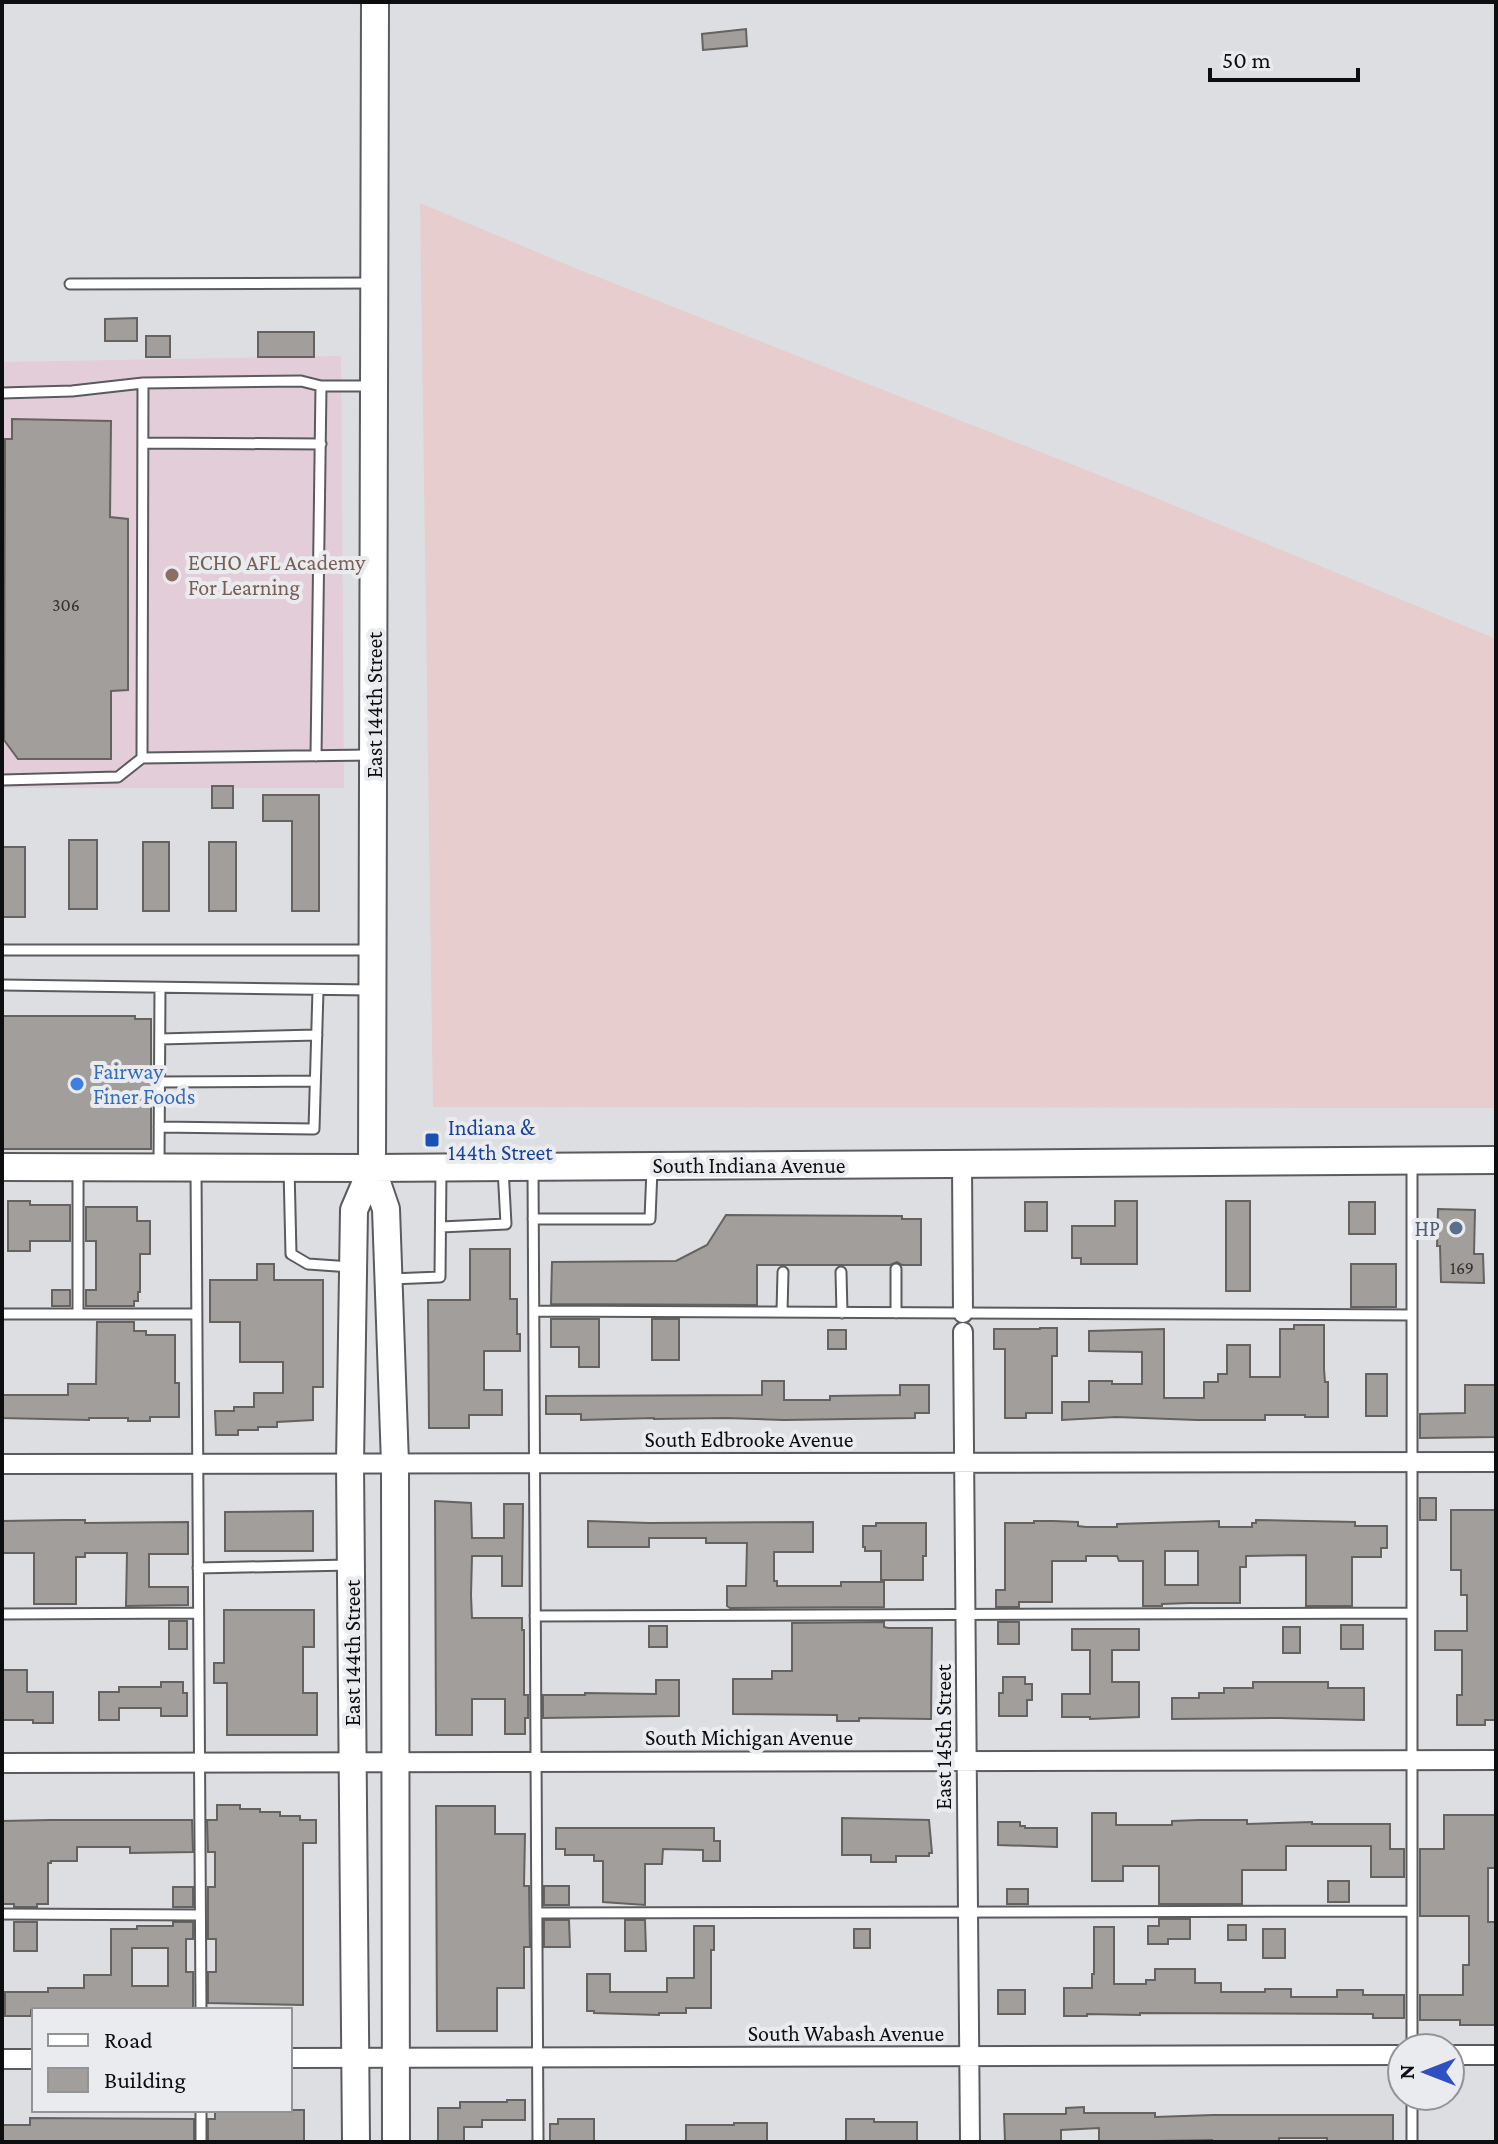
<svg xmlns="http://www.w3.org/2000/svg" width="1498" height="2144" font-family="'Crimson Pro',serif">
<rect width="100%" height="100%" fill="#dddee1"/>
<path fill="#e7cdcd" d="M420,203L565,264L1144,493L1496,639V1108L433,1107Z"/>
<path fill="#e3cdd9" d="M341,356L344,788H2V362Z"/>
<path fill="#a29e9c" stroke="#656260" stroke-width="2" fill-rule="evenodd" d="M746,29L747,46L703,50L702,34Z
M137,318V341H105V319Z
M258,332H314V357H258Z
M146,336H170V357H146Z
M12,419L111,421L110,517L128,519V690L111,691V759H18L4,740L5,439H12Z
M212,786H233V808H212Z
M263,795H319V911H292V821H263Z
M69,840H97V909H69Z
M143,842H169V911H143Z
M209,842H236V911H209Z
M2,847H25V917H2Z
M2,1016H135V1019H151V1149H2Z
M8,1201H30V1205H70V1241H30V1251H8Z
M1115,1201H1137V1264H1081V1258H1072V1226H1115Z
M1226,1201H1250V1291H1226Z
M1025,1202H1047V1231H1025Z
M1349,1202H1375V1234H1349Z
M86,1207H137V1221H150V1254H140V1292H138V1301H134V1306H86V1290H96V1241H86Z
M1438,1209L1475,1210L1474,1254H1483L1484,1283L1441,1282L1440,1246H1437Z
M726,1215L902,1216V1219H921V1265H902L897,1262L890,1265H757V1305L551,1304L552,1262L676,1261L707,1245Z
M470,1249H510V1299H517V1334H520V1351H484V1390H502V1415H469V1428H429L428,1300H470Z
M257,1264H274V1280H323V1387H313V1420L277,1422V1427H258V1430H238V1435H216L215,1411H234V1407H254V1393H283V1362H240V1322H210V1280H257Z
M1351,1264H1396V1307H1351Z
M52,1290H70V1306H52Z
M551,1319H599V1367H579V1347H551Z
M652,1319H679V1360H652Z
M97,1322H134V1331H146V1335H175V1383H179V1417H150V1421H128V1418H89V1420L2,1418V1395H68V1384H96Z
M1294,1325H1324V1369L1325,1382H1328V1417H1305V1415H1265V1420H1197L1116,1417L1062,1420V1402H1089V1381H1112V1384H1142V1352L1089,1351V1331L1164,1329V1398H1204V1382H1218V1374H1227V1345H1250V1377H1280V1329H1294Z
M1040,1328H1057V1356H1052V1413H1026V1418H1005V1349H994V1329H1040Z
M828,1330H846V1349H828Z
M1366,1374H1387V1416H1366Z
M762,1381H784V1400H830V1396L900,1395V1385H929V1413H915V1418L784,1420L726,1418L654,1419V1418L581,1420V1414H546V1396L762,1395Z
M1465,1385H1496V1437L1420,1438V1414L1465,1413Z
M1420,1498H1436V1520H1420Z
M435,1501L471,1503L472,1538H504V1504H523L522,1586H502V1556H472L471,1595L472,1618H522V1630H524V1695H528V1718H525V1734H505V1699H472V1735H436Z
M1451,1510H1496V1720H1485V1725H1457V1695H1462V1650H1435V1631H1467V1595H1461V1570H1451Z
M313,1511V1551H225V1512Z
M64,1520H85V1523L188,1522V1554H149V1587H188V1605L126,1606L127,1553H85V1557H76V1604H34V1553H3V1521Z
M1256,1520L1355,1522V1526H1387V1548H1381V1557H1352V1606H1306V1555L1246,1556V1567H1240V1603H1189L1162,1604V1606H1143V1561H1119L1117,1556H1086V1561H1052V1602H1019V1607H996V1590H1005V1523H1034V1521H1053L1078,1522V1526L1086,1527H1117V1524L1219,1521V1527H1252V1523H1256ZM1165,1551H1198V1585H1165Z
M588,1521L649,1523L813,1522V1552H774V1581H777V1586H841V1582H884V1607L730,1608L727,1606V1586H746L747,1543H706V1538H649V1547H588Z
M876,1523H926V1556H923V1580H881V1551H865V1547H863V1526H876Z
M224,1610H314V1647H303V1693H317V1735H227V1683H214V1663H224Z
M169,1621H187V1649H169Z
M884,1622V1627L888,1628H932L931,1719L859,1718V1721H837V1715L733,1714V1679H772V1671H792V1623Z
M998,1622H1019V1644H998Z
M1341,1625H1363V1649H1341Z
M649,1626H667V1647H649Z
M1283,1627H1300V1653H1283Z
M1072,1629H1139V1650H1112V1682H1139V1717L1090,1719V1717H1062V1694H1090V1650H1072Z
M2,1670H27V1692H53V1723H33V1720H2Z
M1003,1677H1025V1684H1032V1700H1027V1716H999V1693H1003Z
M656,1680H679V1716L543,1718V1695H585V1693L656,1694Z
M161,1682H183V1693H187V1716H161V1708H119V1720H99V1692H119V1687H161Z
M1253,1682H1328V1688H1364V1720L1280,1718L1172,1719V1698H1199V1693H1224V1688H1253Z
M217,1805H240V1809H260V1812H280V1816H300V1820H316V1843H303V2005L208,2003V1972H216V1939H208V1887H215V1852H208L207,1820H217Z
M436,1806H495V1834H525L524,1886H529L530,1947H524V1988H497V2031H437Z
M1092,1813H1116V1825H1172V1821L1199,1820H1247V1824L1312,1822V1824H1390V1849H1404V1877H1371V1846H1286V1870H1242V1904H1159V1866H1123V1881H1092Z
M1444,1815H1496V1868H1488V1922H1496V2025H1460V2020H1420V1995H1463V1965H1469V1916H1420V1849H1444Z
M842,1818L929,1820L932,1853H929V1856H896V1862H871V1855H842Z
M51,1820H192L193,1852L130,1853V1847H77V1861H51V1863H48V1904H37V1907H14V1904H3L2,1821Z
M998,1822H1020V1826H1025V1828H1057V1847L998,1845Z
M556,1828H714V1841H720V1861H703V1850L663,1849L662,1864H645V1905L603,1902V1861H594V1855H565V1849H556Z
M1328,1881H1349V1902H1328Z
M544,1886H569V1905H544Z
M173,1887H193V1907H173Z
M1007,1889H1028V1904H1007Z
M1159,1919H1190V1939H1168V1944H1148V1926H1159Z
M544,1920H569L570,1947H544Z
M625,1920H645L646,1951H625Z
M14,1922H37V1951H14Z
M173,1922H193V1939H186V1972H193V2010H31V2016H5V1992H48V1988H84V1975H111V1929H137V1926H173ZM132,1948H168V1986H132Z
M1228,1925H1246V1940H1228Z
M694,1926H714V1950H711V2008H686V2013H659V2015L594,2013V2011H587V1974H610V1992H667V1978H694Z
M1094,1927H1114V1984H1146V1980H1155V1969H1195V1983H1221V1992H1265V1989H1291V1997H1337V1990H1363V1995H1404V2018H1373V2014L1140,2013V2015L1087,2014V2016H1064V1988H1092V1974H1094Z
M854,1929H870V1948H854Z
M1263,1929H1285V1958H1263Z
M998,1990H1025V2014H998Z
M507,2100H525V2120H482V2127H464V2142H438V2108H460V2102H507Z
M1084,2107V2113H1155V2117L1213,2115H1393V2142H1327V2138H1279V2142H1212V2140L1099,2142V2128L1061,2130V2142H1005L1004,2114H1066V2108Z
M215,2110H304V2142H208V2119H215Z
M30,2118L194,2119V2142H2V2125H30Z
M558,2119H594V2142H550V2124H558Z
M846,2119H874V2122H917V2142H846Z
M734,2123H767V2142H686V2125H734Z"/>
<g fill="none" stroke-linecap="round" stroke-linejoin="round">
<defs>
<path id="lane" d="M70,284L371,283
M143,383L142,758L372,755
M2,393L72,391L143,383L301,381L321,386H374
M143,443L321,444
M316,756L321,386
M2,780L118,777L142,758
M2,950H371
M2,985L371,990
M160,1039L317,1035
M159,1082L315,1081
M159,1127L314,1129L318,990
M1412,1163V2048
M159,1164L160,988
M289,1168L291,1254L308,1264L351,1267
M78,1169V1314
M196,1169L201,2010
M533,1169L538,2142
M533,1219H650L652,1169
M441,1227L506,1224L503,1168
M896,1269V1313
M841,1272L842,1313
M391,1279L440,1277L441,1169
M534,1311L1412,1315
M782,1312L783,1272
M2,1314H196
M198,1568L350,1565
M2,1614L198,1613
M535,1616L1412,1613
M537,1913L1412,1911
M2,1914L200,1915
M1412,2096V2142
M201,2110V2142"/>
<path id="street" d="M962,1164L963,1313
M963,1332L970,2142
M2,1464L1496,1462
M2,1763L1496,1760
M1450,2055H1496
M290,2058L1402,2055
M2,2059H34"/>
<path id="secondary" d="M375,2L372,1168L386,1209L395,1463L396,2142
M2,1167L372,1168L1496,1160
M356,2142L350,1463L354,1210L372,1168"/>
</defs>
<use href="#lane" stroke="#5a5b5e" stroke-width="13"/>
<use href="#street" stroke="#5a5b5e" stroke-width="22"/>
<use href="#secondary" stroke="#5a5b5e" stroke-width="30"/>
<use href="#lane" stroke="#fff" stroke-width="9"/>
<use href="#street" stroke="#fff" stroke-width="18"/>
<use href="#secondary" stroke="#fff" stroke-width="26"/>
</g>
<circle fill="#8d6e63" stroke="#eaebef" stroke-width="3" cx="172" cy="575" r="8"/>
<circle fill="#3f7fe0" stroke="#eaebef" stroke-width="3" cx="77" cy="1084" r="8"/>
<rect fill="#1a4fb4" stroke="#eaebef" stroke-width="3" x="424" y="1132" width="16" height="16" rx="4"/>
<circle fill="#5c6f8a" stroke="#eaebef" stroke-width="3" cx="1456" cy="1228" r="8"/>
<g text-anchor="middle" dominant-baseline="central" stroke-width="8" stroke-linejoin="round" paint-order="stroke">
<g font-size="18" fill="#323232">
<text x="66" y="605">306</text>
<text x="1462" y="1268">169</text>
</g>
<g font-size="22" fill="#785e54" stroke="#eaebef" text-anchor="start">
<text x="188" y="562">ECHO AFL Academy<tspan x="188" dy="25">For Learning</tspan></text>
</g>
<g font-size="22" fill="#0d0e0f" stroke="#eaebef">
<text transform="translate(374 705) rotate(-90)">East 144th Street</text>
<text x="749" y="1165">South Indiana Avenue</text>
<text x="749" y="1439">South Edbrooke Avenue</text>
<text transform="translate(352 1653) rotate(-90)">East 144th Street</text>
<text x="749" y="1737">South Michigan Avenue</text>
<text transform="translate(943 1737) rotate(-90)">East 145th Street</text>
<text x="846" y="2033">South Wabash Avenue</text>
</g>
<g font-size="22" fill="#366cbe" stroke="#eaebef" text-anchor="start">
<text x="93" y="1071">Fairway<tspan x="93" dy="25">Finer Foods</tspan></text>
</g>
<g font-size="22" fill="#164399" stroke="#eaebef" text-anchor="start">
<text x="448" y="1127">Indiana &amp;<tspan x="448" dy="25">144th Street</tspan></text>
</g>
<g font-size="22" fill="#4e5e75" stroke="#eaebef" text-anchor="end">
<text x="1440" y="1228">HP</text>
</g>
</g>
<rect width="1498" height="2144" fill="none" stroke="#0d0e0f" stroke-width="8"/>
<rect x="32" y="2008" width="260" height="104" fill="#eaebef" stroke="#929395" stroke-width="2"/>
<rect x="48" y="2034" width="40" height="12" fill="#ffffff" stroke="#929395" stroke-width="2"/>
<text x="104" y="2048" font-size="24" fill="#0d0e0f">Road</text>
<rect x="48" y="2068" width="40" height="24" fill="#a29e9c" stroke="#929395" stroke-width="2"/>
<text x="104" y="2088" font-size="24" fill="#0d0e0f">Building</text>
<g transform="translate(1426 2072) rotate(270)"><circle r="38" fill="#eaebef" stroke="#929395" stroke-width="2"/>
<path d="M0-6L14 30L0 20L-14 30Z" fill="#2f50c0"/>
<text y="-12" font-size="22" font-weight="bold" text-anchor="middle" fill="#0d0e0f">N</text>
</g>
<path d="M1210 68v12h148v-12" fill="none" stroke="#0d0e0f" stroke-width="4"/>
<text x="1222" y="68" font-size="24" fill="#0d0e0f" stroke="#eaebef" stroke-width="6" paint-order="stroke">50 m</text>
</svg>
